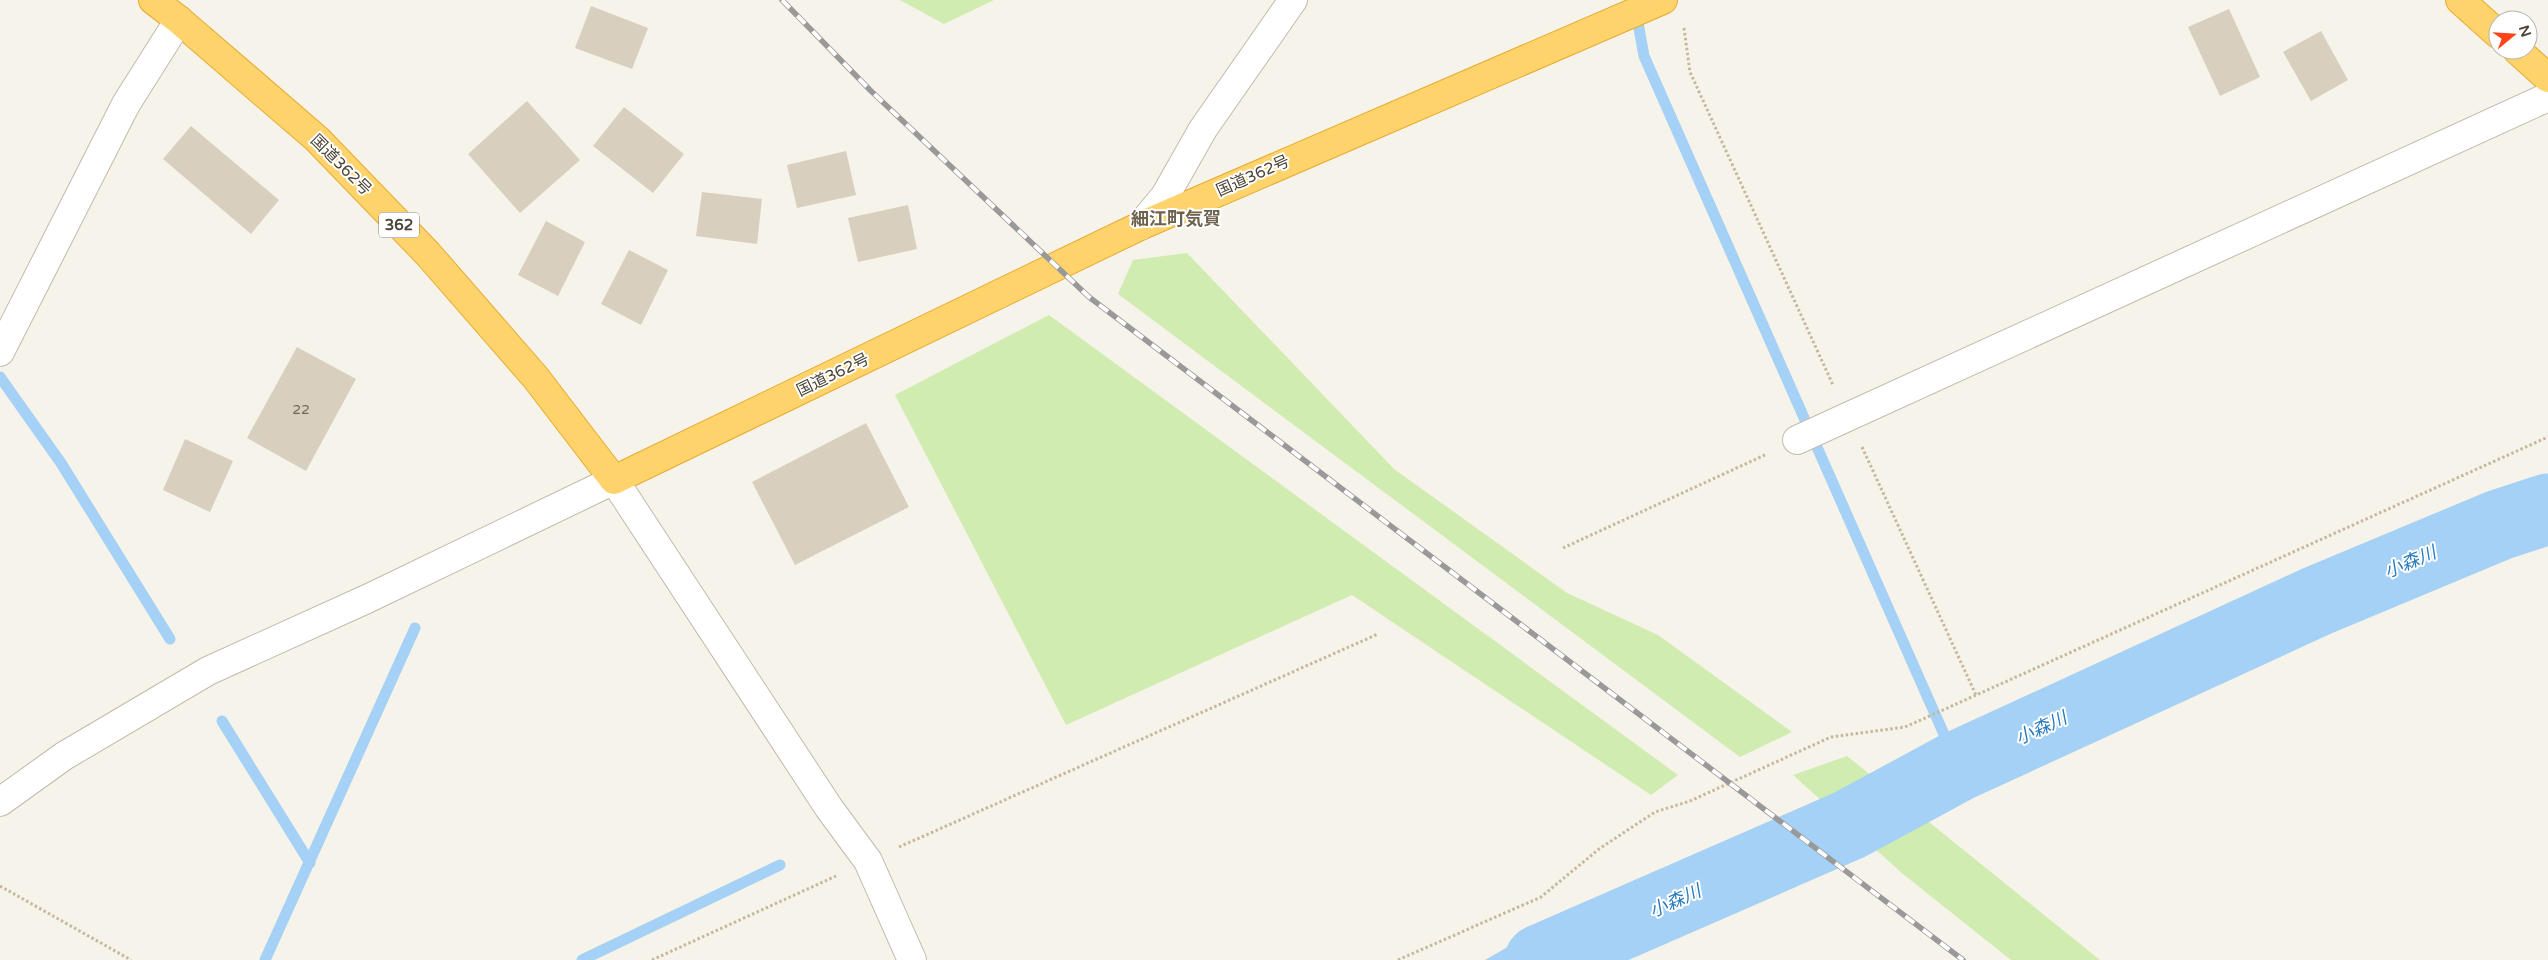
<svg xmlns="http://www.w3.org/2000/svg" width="2548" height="960" font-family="'Varela Round','Noto Sans JP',sans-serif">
<rect width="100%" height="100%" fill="#f6f3ea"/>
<path fill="#d0ecb1" d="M900,0H994L944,24Z
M1187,253L1394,469L1567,593L1658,635L1792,732L1740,757L1118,294L1133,260Z
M1049,315L1678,775L1651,795L1352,595L1066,725L895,395Z
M1847,756L2100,960H2011L1903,874L1793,775Z"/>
<path fill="#a4d1f5" d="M1773,848L1757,883L1580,960H1485L1553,921L1583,911L1609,916L1650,891L1692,861L1730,852Z"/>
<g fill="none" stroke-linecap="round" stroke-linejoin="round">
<path stroke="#a4d1f5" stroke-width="11" d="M1636,12L1644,56L1958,766
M0,377L61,463L170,639
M222,721L310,863
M265,960L415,628
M582,960L780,865"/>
<path stroke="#a4d1f5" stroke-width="71" d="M1540,960L1849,825L1958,766L2317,601L2499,525L2548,509"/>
</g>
<path fill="#d8cfbf" d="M591,6L648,28L632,69L575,48Z
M2229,9L2260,77L2220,96L2188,27Z
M2321,31L2348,80L2311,101L2283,52Z
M527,101L580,160L520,213L468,154Z
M624,107L684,154L653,193L593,146Z
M191,126L279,200L251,234L163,159Z
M846,151L856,195L797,208L787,165Z
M702,192L762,199L757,244L696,236Z
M908,205L917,249L858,262L848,218Z
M546,221L585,242L558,296L518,275Z
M629,250L668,270L641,325L601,304Z
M297,347L356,379L306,471L247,438Z
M866,423L909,507L795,565L752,482Z
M185,439L233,461L210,512L163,490Z"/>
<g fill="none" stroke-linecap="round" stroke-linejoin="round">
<defs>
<path id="minor" d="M1140,226L1165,196L1203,129L1293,0
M0,352L126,104L179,20
M1797,440L2548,97
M0,802L64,756L208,671L369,598L614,480L829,808L868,861L912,960"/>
<path id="highway" d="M153,0L179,20L317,139L428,254L536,378L614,480L1140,226L1663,0
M2460,0L2498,34
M2517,50L2548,78"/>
</defs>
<use href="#minor" stroke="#c2bbac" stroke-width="30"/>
<use href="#highway" stroke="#e8ab32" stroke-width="30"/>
<path stroke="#c5b89c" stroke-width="3" stroke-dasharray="2.5 2.5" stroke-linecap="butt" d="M1684,28L1690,72L1833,385
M1862,447L1976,695
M1563,548L1767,454
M899,847L1378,634
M0,886L131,960
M652,960L836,876
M1398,960L1541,897L1599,849L1655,812L1690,801L1831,737L1905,727L1923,719L2548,437"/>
<use href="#minor" stroke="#fff" stroke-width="28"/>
<use href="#highway" stroke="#ffd36c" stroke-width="28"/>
<defs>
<path id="rail" d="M782,0L871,91L1089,297L1963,960"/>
</defs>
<use href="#rail" stroke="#999" stroke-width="5.5"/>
<use href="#rail" stroke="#fff" stroke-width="4" stroke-dasharray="11" stroke-linecap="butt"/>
</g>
<g text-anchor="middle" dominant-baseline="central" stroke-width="4" stroke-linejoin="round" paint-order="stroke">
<g font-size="14" fill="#6e6759">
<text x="301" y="409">22</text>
</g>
<rect fill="#fff" stroke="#817c73" stroke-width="1" x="379" y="212.5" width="40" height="25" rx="4"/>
<g font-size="15" font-weight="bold" fill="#4b4437">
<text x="399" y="225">362</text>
</g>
<g font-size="16" fill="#4b4437" stroke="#fff">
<text transform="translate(341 165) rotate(45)">国道362号</text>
<text transform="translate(1253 176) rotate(-24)">国道362号</text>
<text transform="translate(833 375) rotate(-26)">国道362号</text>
</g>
<g font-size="18" font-weight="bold" fill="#6e624e" stroke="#fff">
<text x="1176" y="219">細江町気賀</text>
</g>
<g font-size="18" font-style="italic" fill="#287abf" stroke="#fff">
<text transform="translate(2410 562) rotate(-23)">小森川</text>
<text transform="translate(2041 728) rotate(-25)">小森川</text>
<text transform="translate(1675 901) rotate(-24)">小森川</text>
</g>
</g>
<g transform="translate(2513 35) rotate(72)"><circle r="24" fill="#ffffff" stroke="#b7b4af"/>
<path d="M0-4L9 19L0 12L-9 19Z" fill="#ff4318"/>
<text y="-8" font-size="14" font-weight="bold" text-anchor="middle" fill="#4b4437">N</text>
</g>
</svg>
